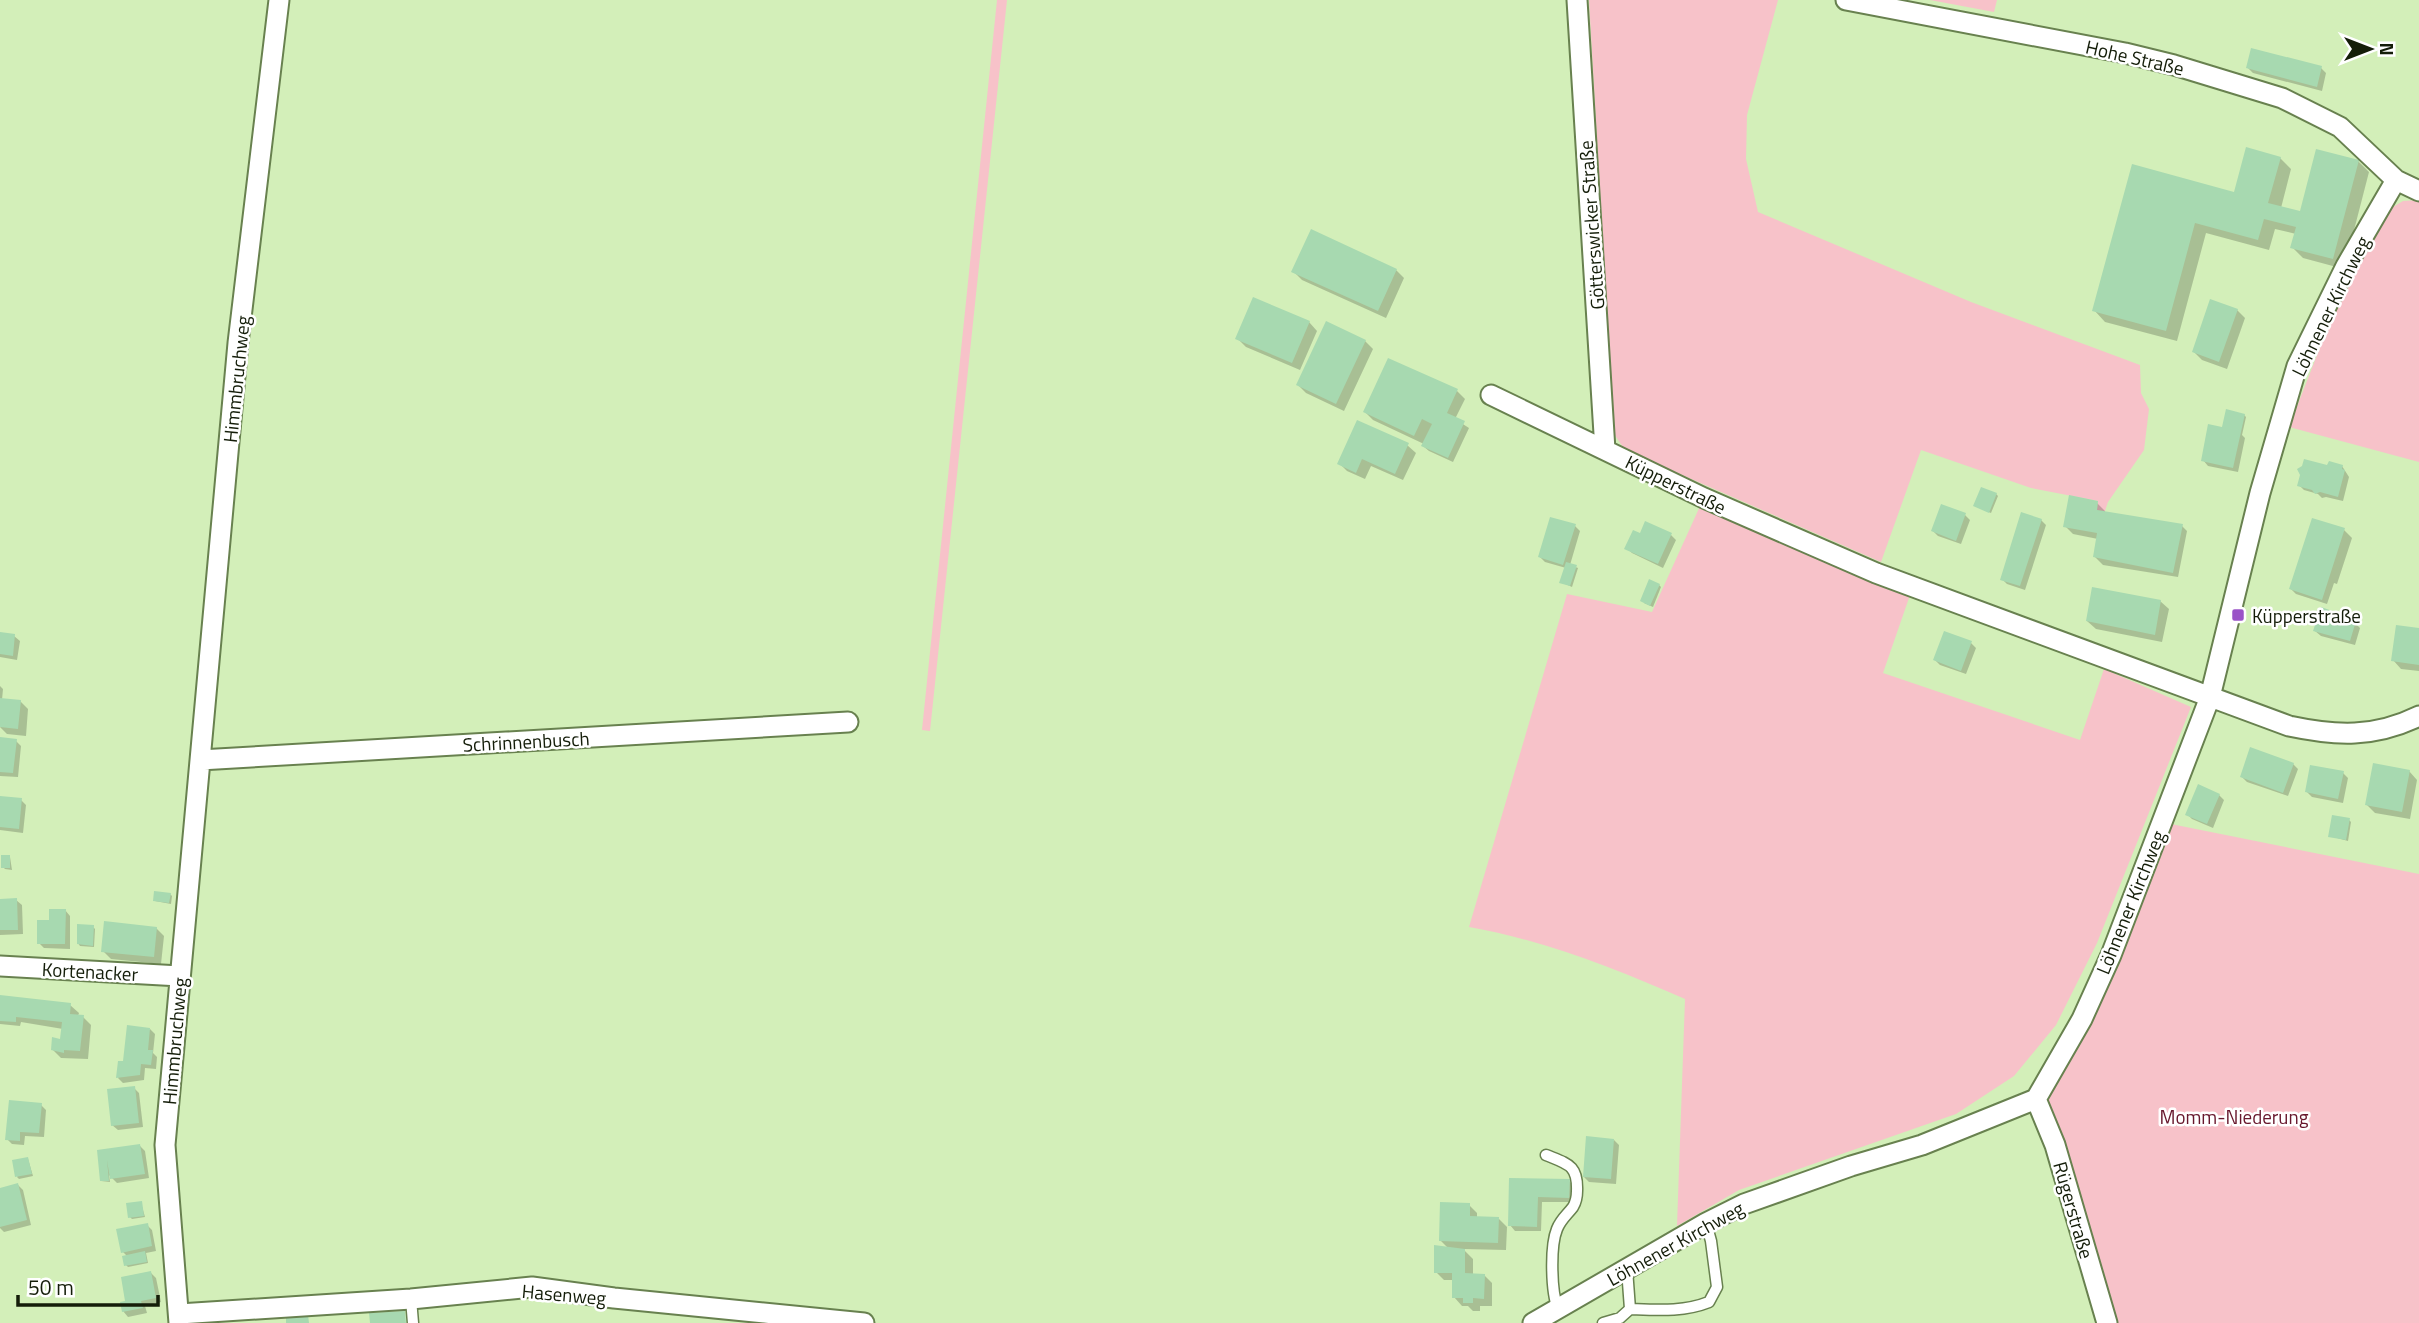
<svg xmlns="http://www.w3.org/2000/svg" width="2419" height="1323" font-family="'Titillium Web',sans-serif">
<rect width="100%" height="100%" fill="#d3efb9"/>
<path fill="#f7c2c9" d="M997,0H1007L930,731L922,730Z
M1589,0H1778L1747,115L1746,159L1758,212L1971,302L2140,365L2141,393L2149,409L2144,450L2108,502L2105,511L2097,510L2098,501L2031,488L1921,450L1881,562L1625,450L1614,434Z
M1930,0H1997L1994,12Z
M2419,200V462L2289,427L2328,327L2388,210L2403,201Z
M1701,504L1910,595L1883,673L2080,740L2104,669L2191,707L2097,943L2056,1025L2014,1076L1956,1114L1739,1190L1677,1226L1685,999C1616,969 1544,940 1469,927L1567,594L1652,612Z
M2156,821L2419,874V1323H2101L2043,1125L2053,1078L2066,1030L2100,956Z"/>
<path fill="#0003" d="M2248,68H2321L2326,73L2322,91L2253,73Z
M2280,158L2291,169L2281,208L2301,214L2358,161L2369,172L2344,269L2303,258L2292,247L2296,234L2275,229L2269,250L2206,233L2177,341L2105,322L2094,310L2133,167L2235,194Z
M1396,270L1404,278L1386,318L1302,280L1294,272Z
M2237,310L2245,318L2227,369L2202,360L2194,352Z
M1309,322L1317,331L1300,370L1246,347L1237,338Z
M1365,341L1373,349L1344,411L1306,393L1298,385Z
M1389,360L1457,391L1465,399L1455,419L1469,428L1453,462L1429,451L1423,446L1424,444L1373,420L1365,412Z
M2244,415L2246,417L2242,435L2245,438L2238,472L2208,466L2203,460Z
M1407,445L1416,453L1403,480L1371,466L1365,479L1347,471L1339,463Z
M2342,466L2349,477L2343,501L2326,497L2322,498L2318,494L2304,490L2299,485L2328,467Z
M1996,494L1998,496L1991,513L1975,506Z
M2097,503L2105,511V513L2182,526L2187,531L2178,577L2103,565L2095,557L2098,539L2073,534L2065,526Z
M1965,515L1970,520L1961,544L1938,536L1933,531Z
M2041,520L2046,525L2025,590L2007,584L2002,579Z
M1575,526L1580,531L1570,565L1578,568L1572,587L1561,582L1566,568L1545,562L1540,557Z
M2344,530L2352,538L2337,584L2334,583L2327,604L2296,594L2291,589Z
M1671,535L1676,540L1663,568L1632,553L1627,548L1641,536Z
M1659,585L1661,587L1653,607L1644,603Z
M2160,601L2169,609L2162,642L2096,629L2087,621Z
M2337,614L2342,619L2355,623L2360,628L2355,645L2321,636L2315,631Z
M2419,630V671L2401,669L2393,660Z
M0,634L14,636L20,641L17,660L0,657Z
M1971,643L1976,648L1966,674L1940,665L1935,660Z
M0,686L3,689L2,700L20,701L28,709L26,736L7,734L0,727Z
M0,739L16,741L21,746L18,777L0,776Z
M2293,764L2298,769L2288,796L2247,782L2242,777Z
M2409,771L2417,780L2410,819L2375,813L2367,805Z
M2343,773L2348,778L2343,803L2312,797L2307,792Z
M2219,795L2224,800L2213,828L2192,819L2187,814Z
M0,797L21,800L26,805L23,833L0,830Z
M2349,820L2351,822L2348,841L2330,836Z
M10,857L12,870L5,869L3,867Z
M170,894L172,896L171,904L155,901Z
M16,900L22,905L23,934L0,935V901Z
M65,910L70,916V949L44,948L39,943L51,922Z
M93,927L95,929L94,947L80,946L78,943Z
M156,928L164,936L161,964L111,959L103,951Z
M0,997L70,1005L79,1013L78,1016L83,1017L91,1025L88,1059L61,1058L53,1050L61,1041L63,1029L21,1022L20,1026L0,1024Z
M150,1029L155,1034L153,1053L157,1057L156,1069L145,1068L144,1080L123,1083L118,1078L125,1063Z
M134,1088L139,1093L143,1127L118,1130L112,1125Z
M41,1105L46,1110L44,1137L25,1136L24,1145L12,1144L7,1139Z
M1614,1140L1619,1145L1616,1184L1589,1182L1584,1177Z
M140,1146L145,1151L149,1178L117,1183L109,1175L110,1182L101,1181L99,1152Z
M28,1159L33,1176L19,1179L17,1177Z
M1511,1180L1569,1181L1574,1186V1202H1542L1541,1231H1515L1510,1225Z
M18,1185L23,1190L31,1225L4,1232L0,1228V1189Z
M141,1203L145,1217L132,1219L130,1217Z
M1469,1205L1477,1213V1218L1499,1219L1507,1227L1506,1250L1463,1249L1473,1259V1275H1484L1492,1283V1306H1480V1311H1473L1468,1306H1462L1454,1297V1280H1444L1436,1272L1448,1248L1440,1240Z
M147,1225L152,1230L156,1251L146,1253L148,1263L128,1267L126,1265L127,1256L123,1252Z
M151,1273L156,1278L161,1302L145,1306L147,1313L128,1317L123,1311L127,1303Z"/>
<path fill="#a7d9b0" d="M2251,48L2322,66L2317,87L2246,68Z
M2246,147L2281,157L2268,203L2300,211L2316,149L2359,160L2333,259L2290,248L2296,227L2264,219L2258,240L2195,223L2166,331L2092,311L2132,164L2234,192Z
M1311,229L1397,269L1378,311L1291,272Z
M1253,297L1310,321L1292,363L1235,339Z
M2210,299L2238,309L2219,362L2192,352Z
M1326,321L1366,340L1336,404L1296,385Z
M1388,358L1458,389L1447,413L1465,421L1448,458L1421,446L1432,424L1422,419L1414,436L1363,412Z
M2226,409L2245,414L2233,468L2201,461L2208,424L2222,427Z
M1357,420L1409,443L1395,474L1362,459L1356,473L1337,464Z
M2304,459L2327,465L2329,461L2343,465L2342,469L2345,470L2338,497L2320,492L2315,494L2312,490L2297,486L2300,475L2297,469L2302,466Z
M1981,487L1997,493L1989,513L1973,506Z
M2069,495L2098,501L2097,510L2183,524L2173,573L2093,557L2097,533L2063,527Z
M1941,504L1966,513L1956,541L1931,531Z
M2021,512L2042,519L2020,586L2000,580Z
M1550,517L1576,524L1563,565L1538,557Z
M2312,518L2345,528L2322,600L2289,589Z
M1645,521L1672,533L1658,564L1624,549L1633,530L1640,533Z
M1566,562L1577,565L1570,586L1559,583Z
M1649,579L1660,584L1650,606L1640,601Z
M2092,587L2161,600L2155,635L2086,621Z
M2321,607L2338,613L2337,616L2356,621L2350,641L2313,631Z
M2396,625L2419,628V665L2391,661Z
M1944,631L1972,641L1961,671L1933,660Z
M0,632L15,634L13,656L0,654Z
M0,698L21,700L18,729L0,727Z
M0,737L17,739L13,773L0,772Z
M2250,747L2294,763L2283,793L2240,777Z
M2373,763L2410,770L2402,812L2365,805Z
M2310,765L2344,771L2338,799L2305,792Z
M2198,784L2220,794L2207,824L2185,815Z
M0,796L22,798L19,829L0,827Z
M2332,815L2350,818L2346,840L2328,837Z
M1,855H10V868H1Z
M154,891L171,893L169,903L153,901Z
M17,898L18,930H0V899Z
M49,909H66L65,944H37V920H49Z
M104,921L157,927L154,957L101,952Z
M77,924L94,925L93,946L77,944Z
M0,995L71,1003L70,1014L84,1015L80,1051L64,1050V1053L51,1050L52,1037L60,1039L62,1022L16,1017V1022L0,1021Z
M127,1025L150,1028L148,1050H153L151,1065L141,1064L140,1075L116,1078L118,1061H123Z
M135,1086L139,1123L111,1126L107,1089Z
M9,1100L42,1103L39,1133L20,1132V1141L5,1140Z
M1586,1136L1614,1139L1611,1179L1583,1177Z
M140,1144L145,1174L110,1179L107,1160L109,1181H100L97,1150Z
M28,1157L32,1174L15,1177L12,1160Z
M1509,1178L1570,1179L1569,1198L1538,1197L1537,1227L1508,1226Z
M18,1183L27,1220L0,1227V1188Z
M142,1201L144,1216L128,1218L126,1203Z
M1440,1202L1470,1203V1216L1499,1217L1498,1243L1439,1241Z
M148,1223L152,1246L121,1253L116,1229Z
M1434,1245L1465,1249V1273L1485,1274L1484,1299L1473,1298V1303H1463V1298H1452V1273H1434Z
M145,1251L147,1262L124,1266L122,1256Z
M151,1271L156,1298L141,1301L143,1308L122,1312L120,1302L125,1301L121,1277Z
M405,1311L406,1323H370L369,1313Z
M308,1315L309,1323H286V1317Z"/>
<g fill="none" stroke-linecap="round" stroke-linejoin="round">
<defs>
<path id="lane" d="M1546,1155C1568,1164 1578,1165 1577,1191C1577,1197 1576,1202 1573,1207C1567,1215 1561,1219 1557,1229C1550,1246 1551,1292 1558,1309
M411,1299L413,1323
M1630,1309C1658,1310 1684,1312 1709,1302L1717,1287L1711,1241L1706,1223
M1603,1323L1620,1318L1630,1309L1627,1269"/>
<path id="street" d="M1577,0L1605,450
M1846,0L2125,53L2174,65L2282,98L2340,127L2396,180L2419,191
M1491,395L1704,498L1876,573L2289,726C2336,736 2374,738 2419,716
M200,760L848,722
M0,966L180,976
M2036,1099L2055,1145L2107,1323
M179,1314L411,1299L532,1287L614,1298L864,1323
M179,1323L165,1145L238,343L279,0
M1533,1323L1706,1223L1744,1204L1851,1166L1922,1145L2036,1099L2082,1019L2111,955L2210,697L2260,493L2297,366L2346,266L2396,180"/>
</defs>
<use href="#lane" stroke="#68814f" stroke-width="13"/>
<use href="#street" stroke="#68814f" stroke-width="23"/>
<use href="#lane" stroke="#fff" stroke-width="10"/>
<use href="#street" stroke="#fff" stroke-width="19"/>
</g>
<rect fill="#9a53c7" stroke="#fff" stroke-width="2.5" x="2231" y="608" width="14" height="14" rx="3.5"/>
<g text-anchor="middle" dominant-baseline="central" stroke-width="5" stroke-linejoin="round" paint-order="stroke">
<g font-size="19" fill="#141d09" stroke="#fff">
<text transform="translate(2135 57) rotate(13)">Hohe Straße</text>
<text transform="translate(1591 225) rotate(-94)">Götterswicker Straße</text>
<text transform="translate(2330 306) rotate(-64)">Löhnener Kirchweg</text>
<text transform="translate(236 379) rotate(-84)">Himmbruchweg</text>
<text transform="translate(1676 484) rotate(26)">Küpperstraße</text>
<text transform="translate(526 741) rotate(-3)">Schrinnenbusch</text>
<text transform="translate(2130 902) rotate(-68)">Löhnener Kirchweg</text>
<text transform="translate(90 971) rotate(3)">Kortenacker</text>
<text transform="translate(174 1041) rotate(-85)">Himmbruchweg</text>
<text transform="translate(2074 1210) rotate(74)">Rügerstraße</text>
<text transform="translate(1675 1243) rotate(-29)">Löhnener Kirchweg</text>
<text transform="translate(564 1294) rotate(5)">Hasenweg</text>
</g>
<g font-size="19" fill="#141d09" stroke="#fff" text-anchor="start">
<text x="2252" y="615">Küpperstraße</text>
</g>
<g font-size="19" fill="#67162c" stroke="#fff">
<text x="2234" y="1116">Momm-Niederung</text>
</g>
</g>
<g transform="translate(2370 49) rotate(90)" stroke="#ffffff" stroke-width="5" paint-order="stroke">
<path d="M0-5L12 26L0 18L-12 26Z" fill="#141d09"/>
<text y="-10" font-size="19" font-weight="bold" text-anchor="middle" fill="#141d09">N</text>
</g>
<path d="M18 1295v10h140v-10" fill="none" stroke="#141d09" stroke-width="3.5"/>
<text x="28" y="1295" font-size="21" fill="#141d09" stroke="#ffffff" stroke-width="5" paint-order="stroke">50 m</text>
</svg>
